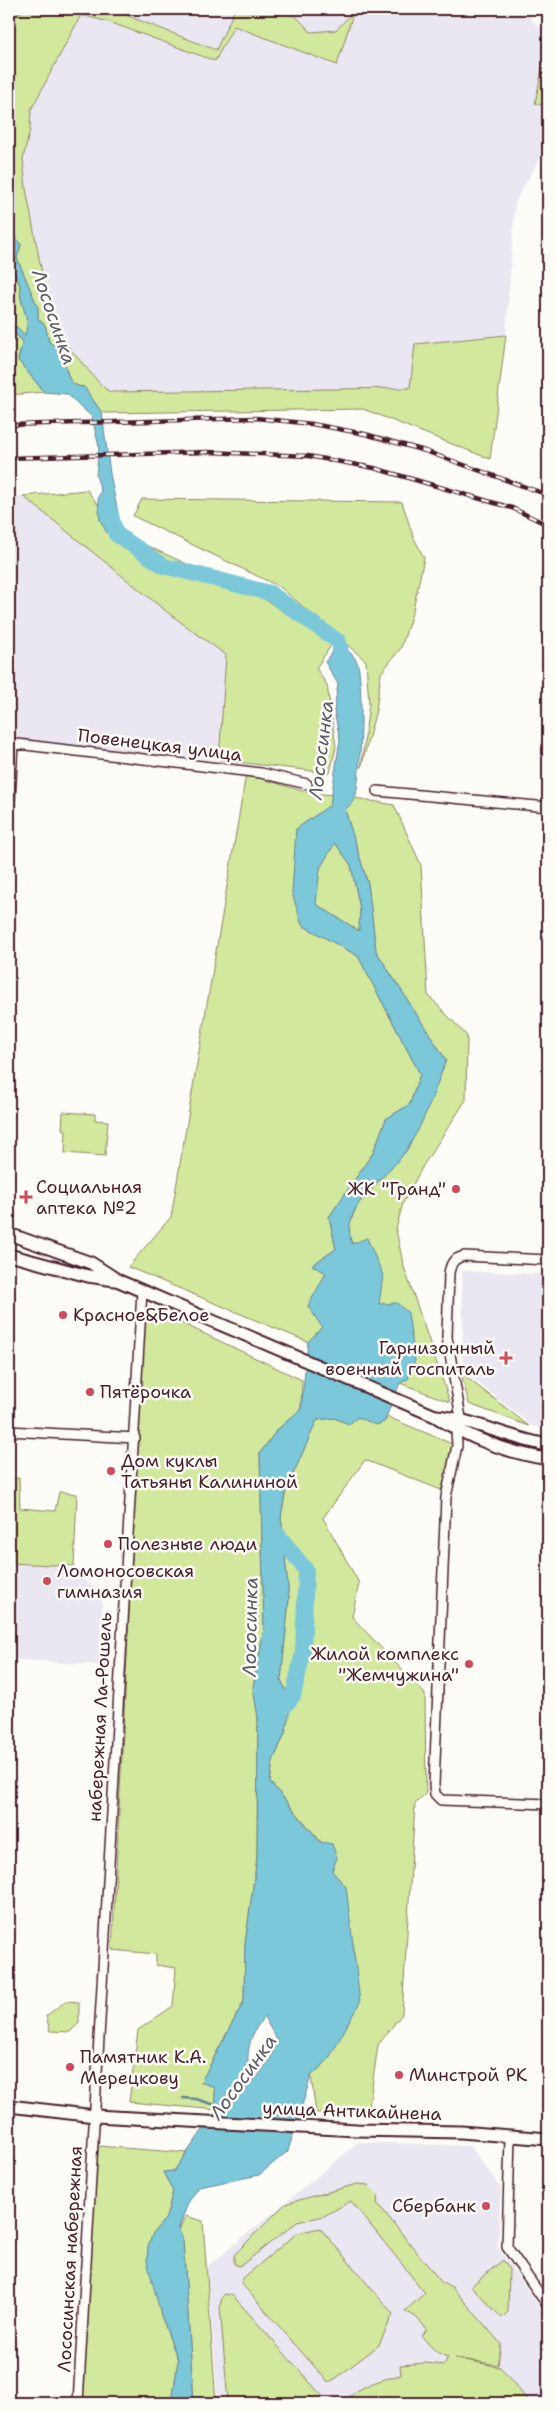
<svg xmlns="http://www.w3.org/2000/svg" width="557" height="2412" font-family="'Shantell Sans',sans-serif">
<rect width="100%" height="100%" fill="#fdfcf7"/>
<filter id="ink" filterUnits="userSpaceOnUse"><feTurbulence type="fractalNoise" baseFrequency=".02" numOctaves="2"/><feDisplacementMap in="SourceGraphic" scale="10" xChannelSelector="R" yChannelSelector="G"/><feConvolveMatrix kernelMatrix="1 2 1 2 8 2 1 2 1" color-interpolation-filters="sRGB"/></filter>
<g filter="url(#ink)">
<path fill="#ebe7f2" d="M110,9H235L216,50Z
M289,9H523L548,38L535,103L548,107V144L515,202L506,335L415,344L410,388L110,392L102,386L64,342L48,305L26,189L23,159L30,130L31,111L81,15L109,22L215,61L234,26L337,65L352,12L336,30L311,32Z
M9,496H23L167,612L226,655L219,760L9,739Z
M462,1271L548,1274V1428L532,1426L463,1371Z
M9,1511L69,1513L66,1570L103,1592L99,1665L9,1659Z
M359,2142L470,2146L501,2188L498,2247L548,2319V2403H218L207,2267Z"/>
<path fill="#d2e89d" stroke="#8e8464" d="M9,9H13L17,13L27,9H110L216,50L235,9H289L311,32L336,30L354,11L337,65L234,26L215,61L109,22L81,15L31,110L30,130L23,159L26,189L48,305L64,342L102,386L110,392L410,388L415,344L506,335L490,459L363,409L102,413L84,387C62,386 69,361 59,349C57,346 52,344 49,342L45,325L38,319V308L17,258L21,245L9,228Z
M548,40V107L535,103Z
M9,260L20,285L21,299L28,323L25,335L17,327L9,325Z
M9,329L23,341L18,360L44,392L9,395Z
M87,490L119,533L266,600L332,644L316,668L327,685L336,747L330,773L219,760L226,655L167,612L23,496Z
M142,499L402,502L413,536L424,558L413,610L401,648L381,673L376,710L361,768L369,704L366,661L280,587L133,516Z
M246,774L306,792L332,795L330,806L296,829L302,925L358,956L420,1074L410,1104L386,1119L373,1153L329,1217L336,1249L312,1265L327,1273L308,1306L323,1327L308,1342L128,1267L171,1217Z
M355,798L394,805L421,865L428,995L467,1036L466,1100L424,1164L403,1203L396,1229L403,1264L450,1402L400,1383L379,1305L347,1231L357,1205L407,1150L446,1060L376,951L368,884L345,810Z
M335,842L351,865L360,909L359,931L315,904L320,868Z
M63,1112L95,1114V1120L108,1121L105,1156L65,1153L66,1130L62,1129Z
M152,1309L302,1380L301,1409L277,1430L260,1453L264,1629L253,1688L258,1717L257,1858L245,1944L244,2001L201,2082L214,2087L217,2110L129,2102L138,2030L173,2006L176,1968L156,1965V1954L112,1950L144,1318Z
M461,1373L529,1426L469,1404Z
M358,1417L384,1422L388,1417L457,1446L441,1490L365,1460L323,1518L359,1583L352,1617L425,1694L426,1793L415,1804L402,2014L378,2045L368,2114L316,2113L311,2076L328,2060L332,1871L321,1842L270,1782L273,1761L285,1733L288,1695L281,1680L289,1599L281,1516L286,1490L317,1420L334,1418L349,1424Z
M9,1478H19L20,1508L55,1511L59,1492L77,1494L74,1566L9,1563Z
M66,2001L79,2002V2023L70,2032L50,2031L46,2016Z
M98,2146L188,2153L174,2171L163,2172L173,2191L166,2218L153,2233L161,2315L178,2360L172,2403H82Z
M357,2184L368,2185L378,2195L377,2203L442,2283L452,2287L501,2344L498,2365L455,2358L500,2367L530,2403H343C358,2386 379,2380 401,2375L400,2365L426,2363L444,2365L448,2357C436,2354 430,2346 422,2336L427,2329L416,2317L405,2311L425,2293L351,2201L324,2216L297,2222L243,2264L239,2266L234,2264V2255L285,2204Z
M185,2216L203,2221L216,2403H194L183,2241L179,2230Z
M320,2228L393,2314L379,2345L335,2379L328,2382L241,2283L243,2278L297,2233Z
M503,2260L509,2269L508,2312L502,2318L471,2286Z
M225,2294L232,2295L235,2298L323,2397L319,2403H228L220,2306L222,2297Z"/>
<path fill="#7cc8db" stroke="#688495" fill-rule="evenodd" d="M9,228L21,245L17,258L38,308V319L45,325L49,342C52,344 57,346 59,349C69,361 62,387 84,387L102,413L110,474L121,528L107,533L100,520L98,498L101,491L96,475L99,447L92,417L67,394L44,392L18,360L23,341L9,329V325L17,327L25,335L28,323L21,299L20,285L9,260Z
M339,642C345,648 354,655 357,662C364,676 361,783 355,798C353,802 348,807 345,810L368,884L376,951L446,1060C435,1090 425,1121 407,1149C389,1178 338,1204 352,1244L367,1238L383,1275L379,1304L397,1303L408,1313L415,1360L408,1379L400,1383L384,1422L376,1425L358,1417L349,1424L334,1418L317,1420L286,1490L281,1516L289,1599L281,1680L288,1695L293,1696L285,1733L273,1761L270,1782L320,1842L332,1844L337,1858L332,1871L346,1887L360,2002L328,2060L311,2076L288,2151L259,2175L199,2187L188,2203L180,2224L179,2230L183,2241L194,2403H172L178,2360L161,2315L147,2261L148,2246L153,2233L166,2218L173,2191L163,2172L174,2171L217,2110L214,2087L201,2082L244,2001L245,1944L257,1858L258,1717L253,1688L264,1629L260,1453L277,1430L301,1409L308,1342L322,1327L308,1306L326,1273L312,1265L336,1249L329,1217L373,1153L386,1119L410,1104L420,1074L358,956L302,925L292,893L296,829L330,805L340,739L334,711L338,684L325,662ZM335,843L351,865L360,909L359,931L316,904L320,868ZM264,2017L277,2040L270,2060L255,2080L248,2076C247,2051 248,2037 264,2017Z"/>
<g fill="none" stroke-linecap="round" stroke-linejoin="round">
<path stroke="#688495" stroke-width="2.5" d="M183,2098L196,2099L215,2105"/>
<path stroke="#7cc8db" stroke-width="16" d="M109,510L116,534L164,566L270,593L339,642L343,663
M271,1526L306,1570L303,1652L293,1696L279,1713"/>
<defs>
<path id="minor" d="M9,743L261,773L307,784
M377,791L548,807
M9,820L13,743
M461,1418L447,1337L449,1273C451,1263 453,1259 464,1256L548,1260
M456,1430L457,1446L446,1497L434,1785L435,1794L441,1800L548,1804
M9,1431L135,1438
M510,2137L507,2247L548,2306
M78,2403L142,1291"/>
<path id="major" d="M9,1234L91,1263L119,1281L435,1416C468,1438 509,1453 548,1459
M9,1255L88,1276L115,1280
M437,1416C476,1420 510,1439 548,1445
M9,2106L95,2116L357,2130L461,2132L548,2139"/>
</defs>
<use href="#minor" stroke="#4a1f2b" stroke-width="12"/>
<use href="#major" stroke="#4a1f2b" stroke-width="15"/>
<use href="#minor" stroke="#fdfcf7" stroke-width="9"/>
<use href="#major" stroke="#fdfcf7" stroke-width="11"/>
<defs>
<path id="rail" d="M9,425L256,418L312,424L365,434L425,451L548,495
M9,458L208,452L308,456L374,468L512,508L548,525"/>
</defs>
<use href="#rail" stroke="#4a1f2b" stroke-width="4.5"/>
<use href="#rail" stroke="#fdfcf7" stroke-width="2.5" stroke-dasharray="8" stroke-linecap="butt"/>
</g>
</g>
<g fill="#d1495b" stroke="#fdfcf7" stroke-width="2">
<circle cx="456" cy="1189" r="5"/>
<path d="M23.5 1189.5h5v5h5v5h-5v5h-5v-5h-5v-5h5z"/>
<circle cx="63" cy="1315" r="5"/>
<path d="M503.5 1350.5h5v5h5v5h-5v5h-5v-5h-5v-5h5z"/>
<circle cx="90" cy="1392" r="5"/>
<circle cx="111" cy="1471" r="5"/>
<circle cx="108" cy="1544" r="5"/>
<circle cx="47" cy="1581" r="5"/>
<circle cx="469" cy="1664" r="5"/>
<circle cx="70" cy="2067" r="5"/>
<circle cx="399" cy="2075" r="5"/>
<circle cx="486" cy="2206" r="5"/>
</g>
<g text-anchor="middle" dominant-baseline="central" stroke-width="5" stroke-linejoin="round" paint-order="stroke">
<g font-size="18" fill="#4a1f2b" stroke="#fdfcf7">
<text transform="translate(160 745) rotate(7)">Повенецкая улица</text>
<text transform="translate(100 1717) rotate(-87)">набережная Ла-Рошель</text>
<text transform="translate(352 2111) rotate(2)">улица Антикайнена</text>
<text transform="translate(70 2259) rotate(-87)">Лососинская набережная</text>
</g>
<g font-size="18" fill="#4a1f2b" stroke="#fdfcf7" text-anchor="start">
<text x="36" y="1187">Социальная<tspan x="36" dy="21">аптека №2</tspan></text>
<text x="446" y="1189" text-anchor="end">ЖК "Гранд"</text>
<text x="73" y="1315">Красное&amp;Белое</text>
<text x="495" y="1348" text-anchor="end">Гарнизонный<tspan x="495" dy="21">военный госпиталь</tspan></text>
<text x="100" y="1392">Пятёрочка</text>
<text x="121" y="1461">Дом куклы<tspan x="121" dy="21">Татьяны Калининой</tspan></text>
<text x="118" y="1544">Полезные люди</text>
<text x="57" y="1571">Ломоносовская<tspan x="57" dy="21">гимназия</tspan></text>
<text x="459" y="1654" text-anchor="end">Жилой комплекс<tspan x="459" dy="21">"Жемчужина"</tspan></text>
<text x="80" y="2057">Памятник К.А.<tspan x="80" dy="21">Мерецкову</tspan></text>
<text x="409" y="2075">Минстрой РК</text>
<text x="476" y="2206" text-anchor="end">Сбербанк</text>
</g>
<g font-size="19" font-style="italic" fill="#5c5a69" stroke="#fdfcf7">
<text transform="translate(54 317) rotate(71)">Лососинка</text>
<text transform="translate(321 750) rotate(-83)">Лососинка</text>
<text transform="translate(250 1627) rotate(-89)">Лососинка</text>
<text transform="translate(243 2077) rotate(-54)">Лососинка</text>
</g>
</g>
<rect width="557" height="2412" fill="none" stroke="#fdfcf7" stroke-width="30"/>
<rect x="15" y="15" width="527" height="2382" fill="none" stroke="#4a1f2b" stroke-width="2" filter="url(#ink)"/>
</svg>
